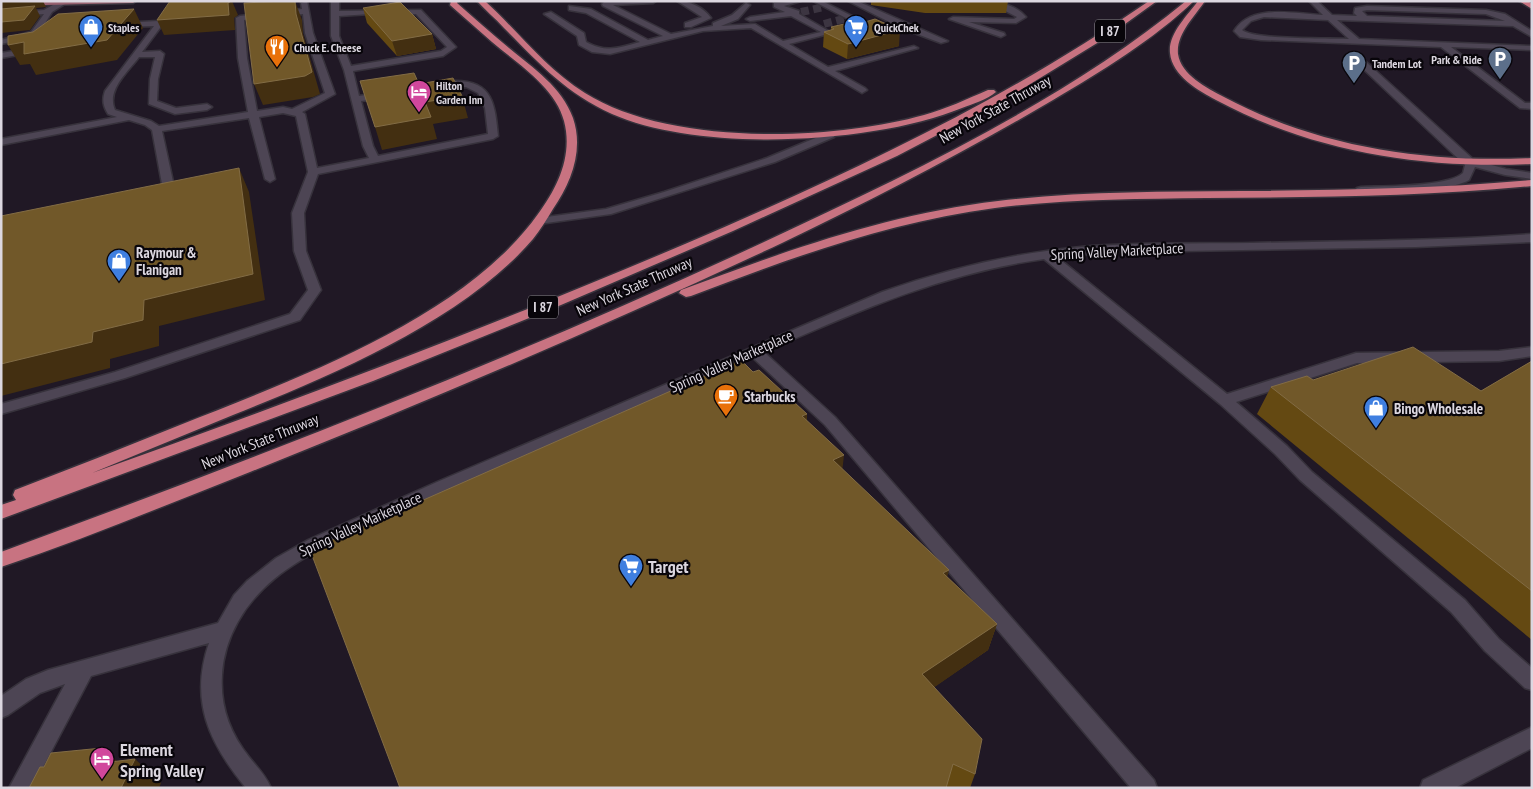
<svg xmlns="http://www.w3.org/2000/svg" width="1533" height="789" font-family="'PT Sans Narrow',sans-serif">
<rect width="100%" height="100%" fill="#201825"/>
<g fill="none" stroke-linecap="round" stroke-linejoin="round">
<path stroke="#3c3541" stroke-width="8" stroke-dasharray="8 4.5" stroke-linecap="butt" d="M801,12L824,7
M824,24L847,18"/>
<defs>
<path id="minor" d="M60,1L68,2L52,12L37,36L1,44V40L31,32L44,14L1,18V14L44,10Z
M173,1H180L142,52L160,51L164,54L158,79L157,101L176,108L207,104L212,107L207,110L175,114L149,104L150,79L155,57H139C128,72 106,90 115,110L151,121L159,126L248,112L238,58L236,18L240,16L302,9L301,3L307,1L313,33L335,94L302,112L305,114L317,168L369,158L363,146L344,70L331,36V1H339V11L421,10L456,47L443,56L353,71L359,96L385,92L390,95L385,98L361,101L373,146L378,156L488,134L485,108L478,93L466,87L434,88L433,86C438,82 448,81 456,81C493,81 495,105 498,136L493,139L318,174L304,213L306,251L321,290L300,320L125,378L1,414V404L115,372L290,314L308,290L294,251L292,213L308,172L296,116L283,113L259,117L275,179L270,182L265,179L249,118L162,131L177,200L171,203L165,200L152,130L145,125L129,120L1,145V139L117,117L108,114C103,106 102,100 105,91L154,26L120,27L116,25L120,23L158,21ZM303,14L305,33L325,93L292,109L283,107L257,111L247,58L244,20ZM370,14H416L447,47L441,51L351,66L339,36V16Z
M605,1H656L653,3L613,5L671,34L713,26V23L732,15L746,3L750,5L738,19L721,26L755,24L783,41L821,32L791,16L750,21L746,19L750,17L785,12L774,7V3L801,1L784,6L799,11V14L832,33L789,44L828,67L914,46L918,48L835,71L865,88L867,90L862,93L751,28L703,31L610,54L592,52L579,45L577,36L544,14L551,12L584,33L586,42C607,53 618,48 640,42L586,13L569,10V6L591,9L648,40L663,36L603,6L602,4Z
M677,1C690,1 703,7 711,18L691,27H685V23L702,17Z
M813,1H822L880,30L873,32Z
M848,1H857L948,41L941,43L901,28Z
M986,1C999,1 1017,6 1026,17L1016,23L969,22L1004,33L1005,35L1001,37L949,19L953,17L1014,19L1017,17Z
M1309,1H1317L1332,15L1357,16L1354,13L1355,8L1367,6L1486,10L1505,14L1532,31V37L1513,26L1337,20L1359,39L1532,46V50L1451,47L1525,103H1532V109L1520,108L1441,47L1261,40L1240,37L1234,31C1251,3 1295,14 1323,15ZM1367,10L1486,14L1505,21L1367,16L1362,11ZM1264,17L1328,20L1349,39C1330,38 1254,40 1242,30L1251,21Z
M32,48H35V52L1,58V53Z
M1359,61H1365L1474,160L1506,169L1532,173V179L1505,175L1475,167L1469,180C1453,190 1376,197 1357,192L1355,190L1357,188L1361,187C1383,186 1448,187 1463,173L1465,165L1359,65Z
M830,132L835,135L834,137L775,162L611,214L539,224L533,221L539,218L606,209L664,192L767,158Z
M1532,234V242L1416,247L1121,252L1057,257L1227,394L1356,353L1499,351L1532,347V356L1499,361L1357,363L1236,402L1287,446L1312,472L1465,600L1499,639L1532,668V690L1525,688L1485,651L1451,612L1300,480L1275,454L1220,404L1044,259C943,273 856,312 764,352L835,417L1154,780L1157,788H1131L825,425L752,357C649,403 545,448 442,494C390,517 317,544 274,579C245,603 224,637 222,675C220,706 229,732 249,757C257,767 266,776 271,788H246C209,743 189,701 209,643L91,676L32,788H9L65,684L40,693L8,715L1,718V696L26,679L48,670L218,623L234,595L247,581L276,558L308,540L437,482L882,292C947,269 1013,253 1081,247C1138,242 1195,244 1252,243C1345,241 1438,241 1532,234Z
M1532,727V748L1455,788H1420L1423,780Z"/>
<path id="major" d="M136,1L133,3L1,6V2Z"/>
<path id="highway" d="M451,1H458L457,3C474,18 491,33 509,48C533,68 562,87 573,118C584,150 571,183 553,209C547,219 540,230 533,239C464,320 331,376 233,415C186,434 139,454 92,473C291,402 490,327 685,244C846,175 1004,101 1149,1H1157L1107,37L1004,100L897,156L733,231L554,308L373,381L1,519V505L16,500L13,495L15,490C70,469 125,447 180,425C297,378 463,319 538,214C558,187 573,155 564,121C555,87 518,64 492,42C478,30 464,17 450,5Z
M477,1H485C518,31 546,69 585,93C669,146 831,141 924,115C946,109 967,99 988,90H994L996,92C987,100 972,104 962,108C874,144 700,153 612,114C564,92 540,64 504,28C495,18 485,10 477,1Z
M1186,1H1194C1153,40 1102,71 1053,100C965,152 874,199 782,243C607,325 429,401 250,472C168,504 85,539 1,567V552C259,457 515,358 764,242C907,175 1063,102 1186,1Z
M1198,1H1205C1195,16 1176,34 1178,54C1181,75 1207,88 1224,97C1318,147 1425,163 1532,158V164C1423,169 1313,152 1216,100C1199,91 1172,76 1170,53C1168,34 1187,16 1198,1Z
M1519,1H1528L1532,4V9Z
M1532,180V186C1423,197 1315,197 1206,198C1135,199 1065,199 995,208C889,222 790,258 691,296L686,297L679,293L681,290C785,251 888,214 998,201C1079,191 1160,192 1241,191C1338,190 1435,189 1532,180Z"/>
</defs>
<use href="#minor" stroke="#37323c" stroke-width="3"/>
<use href="#major" stroke="#37323c" stroke-width="3"/>
<use href="#highway" stroke="#37323c" stroke-width="3"/>
<use href="#minor" fill="#4d4554" fill-rule="evenodd"/>
<use href="#major" fill="#97616f" fill-rule="evenodd"/>
<use href="#highway" fill="#c87381" fill-rule="evenodd"/>
</g>
<path fill="#644912" d="M871,1H1008L1006,13H925L871,5Z
M363,8L432,34L436,49L397,56L367,23Z
M831,27L899,46L847,59L823,47L824,32L831,30Z
M1532,361V640L1257,414L1271,387L1313,380L1481,391Z
M807,414V421L842,469L947,577L997,624L988,650L934,687L975,774L970,788H400Z"/>
<path fill="#432f11" d="M6,1H43L46,7L36,8L40,16L30,30L1,33V2Z
M231,1H232L238,15L234,18L235,30L164,35L157,20L228,3Z
M295,1L302,20L303,34L320,94L313,97L263,105L254,84L296,14Z
M134,9L143,28L117,60L36,75L30,64L20,65L8,45L24,42Z
M900,30L899,46L847,59L848,44Z
M432,34L436,49L397,56L392,41Z
M462,96L468,118L433,124L437,139L382,150L375,127L425,102Z
M239,168L249,192L265,300L159,326V346L110,359V368L1,396V364L93,332L144,300Z
M807,414L806,441L802,416Z
M844,455L841,482L833,460Z
M949,570L942,597L943,573Z
M997,624L988,650L916,700L922,674Z
M102,748L129,772L135,759L161,783L159,788H121L94,764Z"/>
<path fill="#715829" stroke="#826c45" d="M170,1H231L228,3L229,15L157,20Z
M284,1H295L296,14L312,72L305,76L254,84L244,3Z
M400,2L432,34L392,41L363,8Z
M35,6L24,20L1,22V9Z
M134,9L107,40L24,54V42L8,45V36L33,32L58,14Z
M875,19L900,30L848,44L824,32L834,29L831,27L862,20L865,22Z
M414,73L419,84L453,78L462,96L425,102L431,117L375,127L360,81Z
M239,168L253,274L144,300L143,320L93,332L92,342L1,364V216Z
M1413,347L1481,391L1532,361V591L1271,387L1307,376L1313,380Z
M741,360L753,372L759,370L807,414L802,416L844,455L833,460L949,570L943,573L997,624L922,674L982,739L975,774L953,764L946,788H400L310,550Z
M102,748L94,764L135,759L121,788H29L40,767H44L51,753Z"/>
<defs>
<symbol id="shop-pin" viewBox="-11 -11 22 30"><path d="M0 17L-7.5 6A9.5 9.5 0 1 1 7.5 6Z" fill="#3f7fe0" stroke="#08050a"/><path d="M-5-2.5h2.3a2.7 3.5 0 0 1 5.4 0H5L5.5 6h-11ZM-1.5-2.5h3a1.5 2.3 0 0 0-3 0Z" fill="#fff"/></symbol>
<symbol id="supermarket-pin" viewBox="-11 -11 22 30"><path d="M0 17L-7.5 6A9.5 9.5 0 1 1 7.5 6Z" fill="#3f7fe0" stroke="#08050a"/><path d="M-6-5.5h2.5l.6 2H6L4.5 2H-2.5L-4.4-4H-6ZM-1.5 3.2a1.3 1.3 0 1 0 .1 0ZM3 3.2a1.3 1.3 0 1 0 .1 0Z" fill="#fff"/></symbol>
<symbol id="restaurant-pin" viewBox="-11 -11 22 30"><path d="M0 17L-7.5 6A9.5 9.5 0 1 1 7.5 6Z" fill="#e8710a" stroke="#08050a"/><path d="M-5-6h1v4h1v-4h1v4h1v-4h1v5L-1.5 .5V6h-2V.5L-5-1ZM5-6V6H3V1.5H1.5Q1.5-4 5-6Z" fill="#fff"/></symbol>
<symbol id="parking-pin" viewBox="-11 -11 22 30"><path d="M0 17L-7.5 6A9.5 9.5 0 1 1 7.5 6Z" fill="#5c6f8a" stroke="#08050a"/><path d="M-3.5-5.5H1a3.5 3.5 0 0 1 0 7H-1V5.5H-3.5ZM-1-3.4V-.6H.8a1.4 1.4 0 0 0 0-2.8Z" fill="#fff"/></symbol>
<symbol id="hotel-pin" viewBox="-11 -11 22 30"><path d="M0 17L-7.5 6A9.5 9.5 0 1 1 7.5 6Z" fill="#d1479c" stroke="#08050a"/><path d="M-6-4.5h1.5V1H6V5H4.5V3h-9V5H-6ZM-4 0a1.8 1.8 0 1 1 3.6 0ZM.5 0V-2.5h3Q6-2.5 6 0Z" fill="#fff"/></symbol>
<symbol id="cafe-pin" viewBox="-11 -11 22 30"><path d="M0 17L-7.5 6A9.5 9.5 0 1 1 7.5 6Z" fill="#e8710a" stroke="#08050a"/><path d="M-5.5-4.5H6V0H3Q3 3.5 0 3.5H-2.5Q-5.5 3.5-5.5 0ZM3-3.2v2h1.7v-2ZM-6 4.5H4V6H-6Z" fill="#fff"/></symbol>
</defs>
<g fill-rule="evenodd">
<use href="#shop-pin" x="77" y="13" width="28" height="38"/>
<use href="#supermarket-pin" x="842" y="13" width="28" height="38"/>
<use href="#restaurant-pin" x="263" y="33" width="28" height="38"/>
<use href="#parking-pin" x="1486" y="45" width="28" height="38"/>
<use href="#parking-pin" x="1340" y="49" width="28" height="38"/>
<use href="#hotel-pin" x="405" y="78" width="28" height="38"/>
<use href="#shop-pin" x="105" y="247" width="28" height="38"/>
<use href="#cafe-pin" x="712" y="382" width="28" height="38"/>
<use href="#shop-pin" x="1362" y="394" width="28" height="38"/>
<use href="#supermarket-pin" x="617" y="552" width="28" height="38"/>
<use href="#hotel-pin" x="88" y="745" width="28" height="38"/>
</g>
<g text-anchor="middle" dominant-baseline="central" stroke-width="4.5" stroke-linejoin="round" paint-order="stroke">
<g font-size="12" font-weight="bold" fill="#dcd7e0" stroke="#08050a" text-anchor="start">
<text x="108" y="27">Staples</text>
<text x="874" y="27">QuickChek</text>
<text x="294" y="47">Chuck E. Cheese</text>
<text x="1482" y="59" text-anchor="end">Park &amp; Ride</text>
<text x="1372" y="63">Tandem Lot</text>
<text x="436" y="85">Hilton<tspan x="436" dy="14">Garden Inn</tspan></text>
</g>
<g fill="#08050a" stroke="#9c98a0" stroke-width="1">
<rect x="1095" y="19.5" width="30" height="23" rx="4"/>
<rect x="528" y="295.5" width="30" height="23" rx="4"/>
</g>
<g font-size="14" font-weight="bold" fill="#dcd7e0">
<text x="1110" y="31">I 87</text>
<text x="543" y="307">I 87</text>
</g>
<g font-size="15" fill="#dcd7e0" stroke="#08050a">
<text transform="translate(995 109) rotate(-29)">New York State Thruway</text>
<text transform="translate(1117 251) rotate(-3)">Spring Valley Marketplace</text>
<text transform="translate(634 286) rotate(-24)">New York State Thruway</text>
<text transform="translate(731 361) rotate(-24)">Spring Valley Marketplace</text>
<text transform="translate(260 441) rotate(-22)">New York State Thruway</text>
<text transform="translate(360 524) rotate(-25)">Spring Valley Marketplace</text>
</g>
<g font-size="15" font-weight="bold" fill="#dcd7e0" stroke="#08050a" text-anchor="start">
<text x="136" y="252">Raymour &amp;<tspan x="136" dy="17">Flanigan</tspan></text>
<text x="744" y="396">Starbucks</text>
<text x="1394" y="408">Bingo Wholesale</text>
</g>
<g font-size="18" font-weight="bold" fill="#dcd7e0" stroke="#08050a" text-anchor="start">
<text x="648" y="566">Target</text>
<text x="120" y="749">Element<tspan x="120" dy="21">Spring Valley</tspan></text>
</g>
</g>
<rect width="1533" height="789" fill="none" stroke="#dcd7e0" stroke-width="5"/>
</svg>
